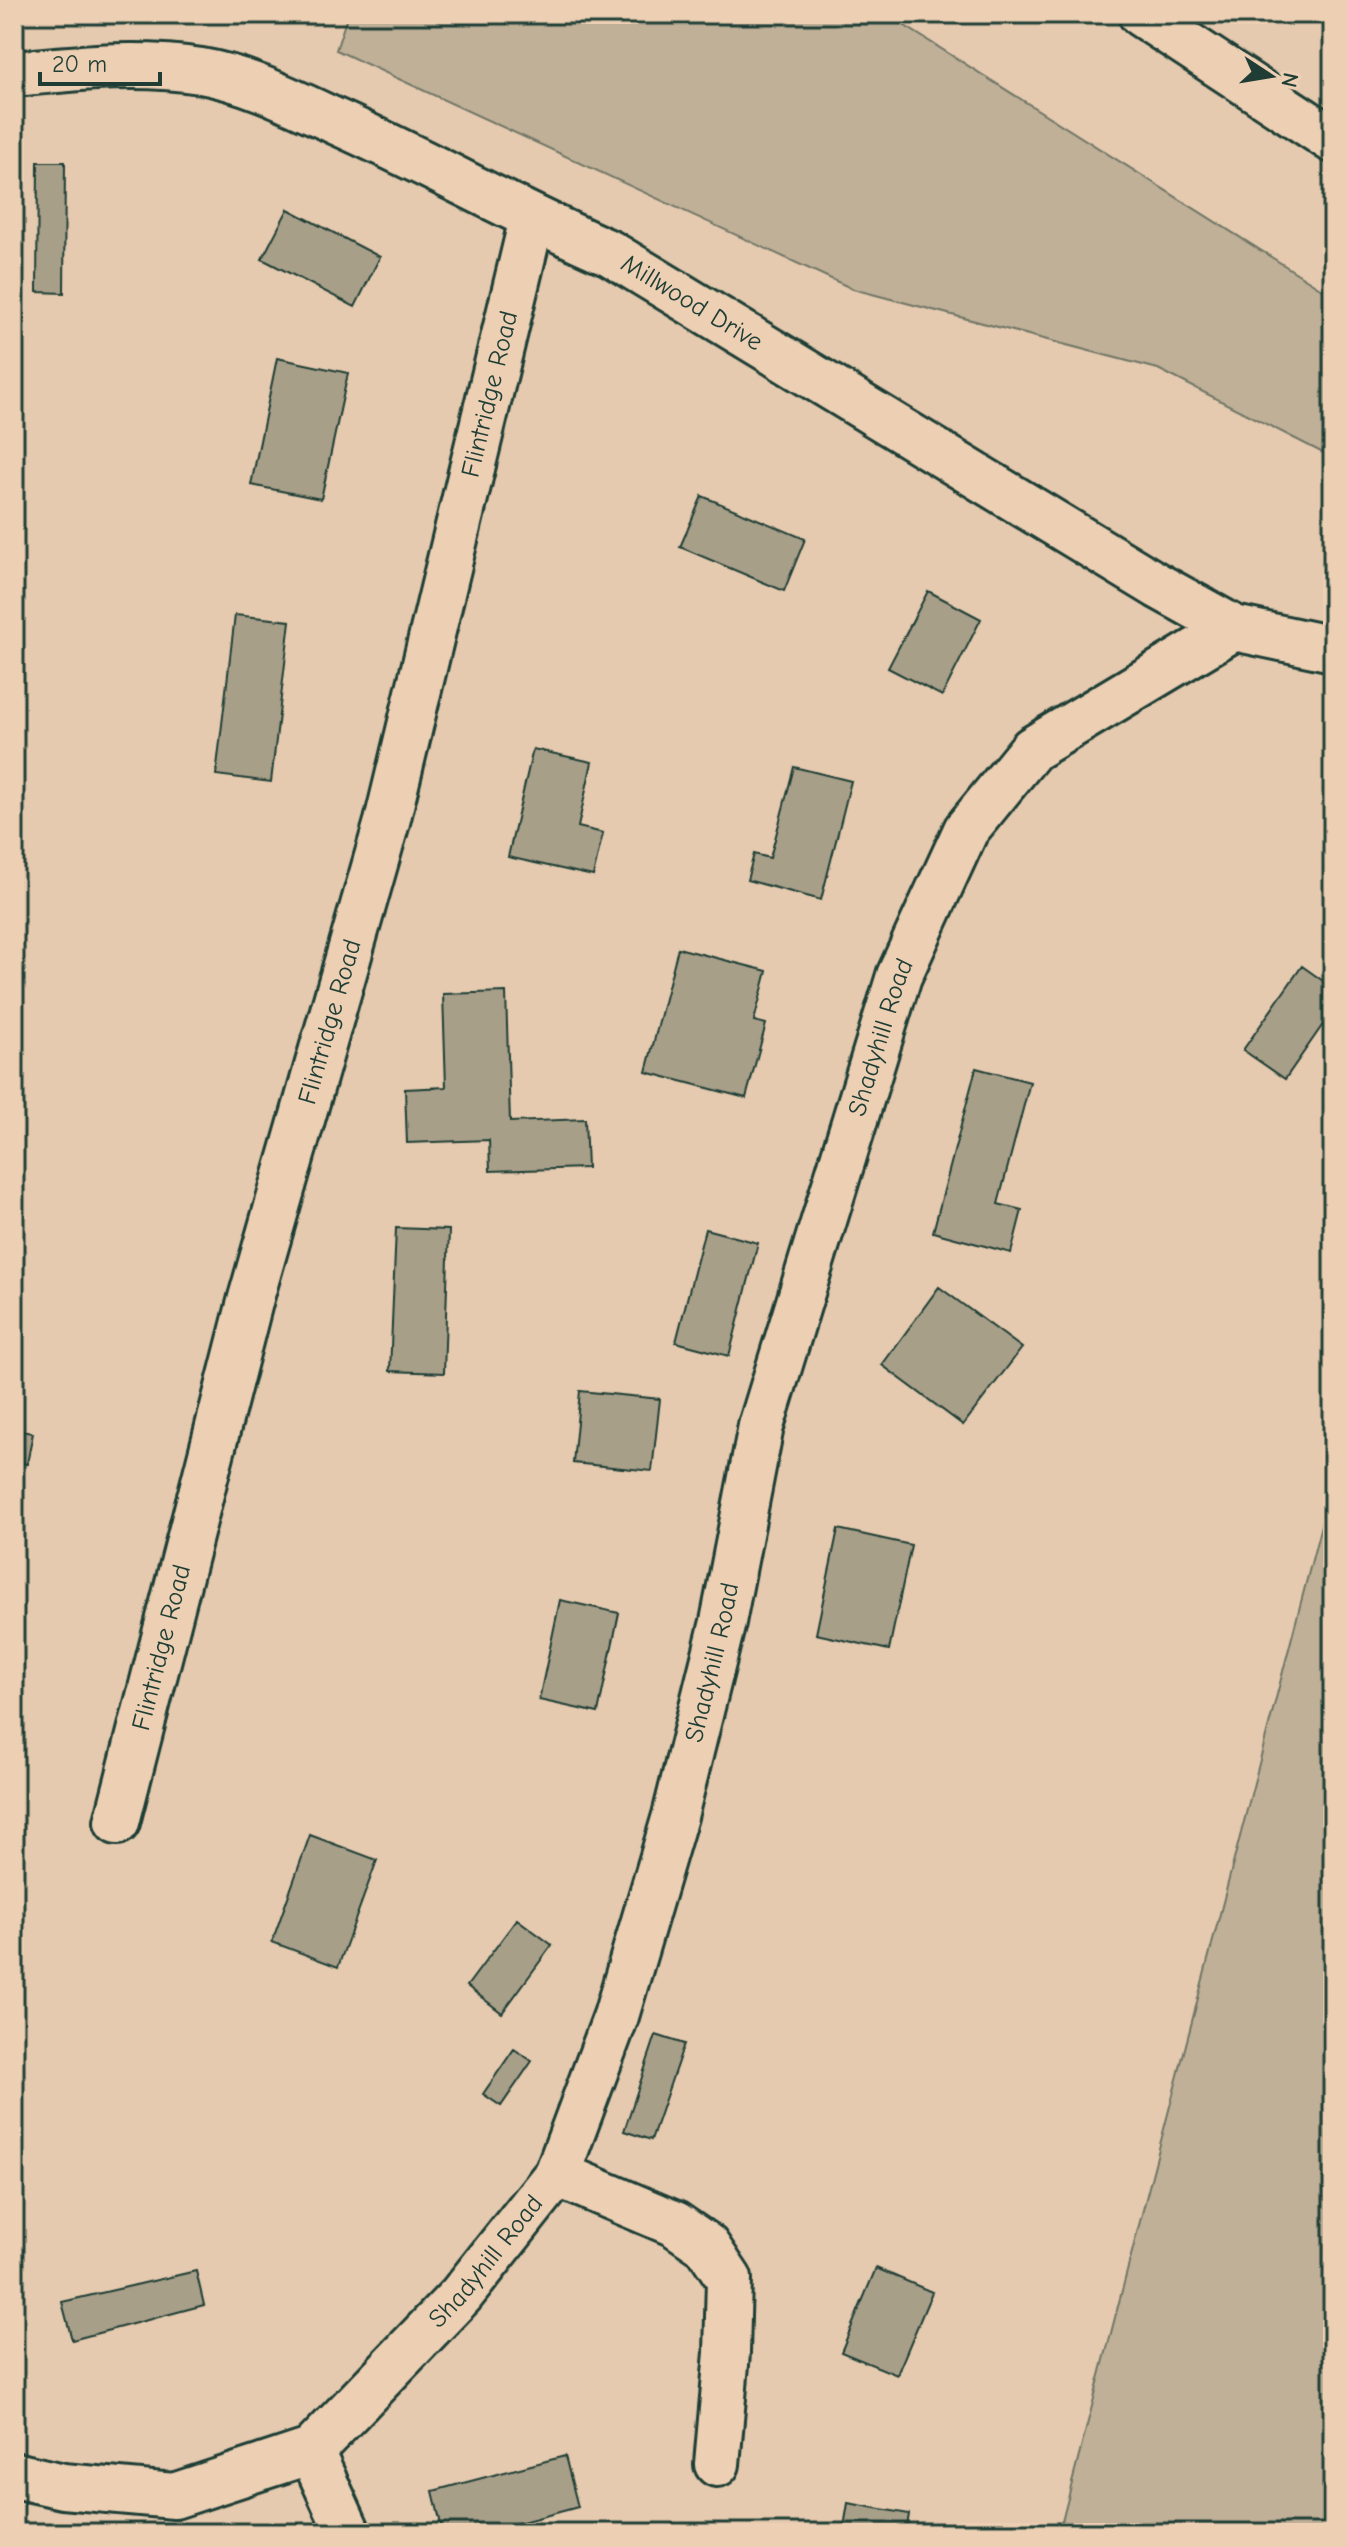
<svg xmlns="http://www.w3.org/2000/svg" width="1347" height="2547" font-family="'Comic Neue',sans-serif">
<rect width="100%" height="100%" fill="#e5caaf"/>
<filter id="ink" filterUnits="userSpaceOnUse"><feTurbulence type="fractalNoise" baseFrequency=".0125" numOctaves="2"/><feDisplacementMap in="SourceGraphic" scale="16" xChannelSelector="R" yChannelSelector="G"/><feConvolveMatrix kernelMatrix="1 2 1 2 8 2 1 2 1" color-interpolation-filters="sRGB"/></filter>
<g filter="url(#ink)">
<path fill="#c0b098" stroke="#707666" stroke-width="2" d="M348,14H886L1333,296V458L1158,369L853,289L336,50Z
M1333,1479V2533H1059Z"/>
<path fill="#a89f89" stroke="#1f3d34" stroke-width="2" d="M38,162H65L64,293L37,292Z
M288,209L380,257L355,307L262,259Z
M14,228L21,253L14,255Z
M277,358L348,373L321,499L251,485Z
M702,496L805,539L784,591L680,547Z
M928,591L981,619L942,696L888,668Z
M235,615L290,621L271,782L216,775Z
M533,749L592,762L578,827L603,833L593,876L508,857Z
M794,767L851,781L821,900L747,880L754,854L770,858Z
M678,948L767,971L754,1021L766,1024L746,1098L646,1072Z
M1302,966L1333,988V1010L1285,1079L1243,1050Z
M506,992L510,1122L585,1119L587,1168L490,1171L489,1140L407,1143L405,1089L446,1087L443,994Z
M976,1068L1030,1082L998,1204L1022,1210L1011,1253L933,1232Z
M396,1228L449,1230L444,1373L390,1371Z
M705,1229L758,1243L729,1356L676,1342Z
M939,1287L1022,1348L963,1425L882,1365Z
M580,1391L660,1399L652,1471L573,1463Z
M14,1430L33,1433L27,1464L14,1462Z
M838,1529L911,1545L889,1650L816,1634Z
M560,1600L619,1613L598,1713L539,1700Z
M310,1835L377,1860L338,1967L272,1942Z
M517,1919L552,1945L502,2013L467,1986Z
M656,2035L684,2044L651,2140L624,2131Z
M514,2049L532,2061L501,2106L483,2094Z
M876,2268L932,2292L897,2375L841,2352Z
M196,2271L204,2305L72,2340L62,2302Z
M565,2456L578,2507L481,2533H443L433,2491Z
M848,2503L909,2514L906,2533H843Z"/>
<g fill="none" stroke-linecap="round" stroke-linejoin="round">
<defs>
<g id="minor">
<path id="s1" d="M14,74C77,68 138,61 201,71C248,79 294,102 337,122C429,163 517,213 610,253L1158,586L1234,628L1333,649"/>
<path id="s2" d="M117,1822L251,1298L387,822L532,219"/>
<path d="M557,2174L675,2224L707,2246L729,2279L727,2353L717,2464"/>
<path d="M311,2451L348,2533"/>
<path id="s3" d="M14,2475L63,2486L174,2496L311,2451L461,2295L557,2174L616,2016L675,1816L723,1622L761,1426L899,976L966,830L1032,749L1234,628"/>
</g>
<path id="major" d="M1141,14L1333,140"/>
</defs>
<use href="#minor" stroke="#1f3d34" stroke-width="50"/>
<use href="#major" stroke="#1f3d34" stroke-width="50"/>
<use href="#minor" stroke="#edd0b4" stroke-width="44"/>
<use href="#major" stroke="#edd0b4" stroke-width="44"/>
</g>
</g>
<g text-anchor="middle" dominant-baseline="central" stroke-width="6" stroke-linejoin="round" paint-order="stroke">
<g font-size="26" fill="#1f3d34" stroke="#edd0b4">
<text stroke="none"><textPath href="#s1" startOffset="732">Millwood Drive</textPath></text>
<text stroke="none"><textPath href="#s2" startOffset="1476">Flintridge Road</textPath></text>
<text stroke="none"><textPath href="#s2" startOffset="828">Flintridge Road</textPath></text>
<text stroke="none"><textPath href="#s3" startOffset="1860">Shadyhill Road</textPath></text>
<text stroke="none"><textPath href="#s2" startOffset="180">Flintridge Road</textPath></text>
<text stroke="none"><textPath href="#s3" startOffset="1212">Shadyhill Road</textPath></text>
<text stroke="none"><textPath href="#s3" startOffset="564">Shadyhill Road</textPath></text>
</g>
</g>
<rect width="1347" height="2547" fill="none" stroke="#edd0b4" stroke-width="48"/>
<rect x="24" y="24" width="1299" height="2499" fill="none" stroke="#1f3d34" stroke-width="3" filter="url(#ink)"/>
<g transform="translate(1271 76) rotate(102)" stroke="#edd0b4" stroke-width="6" paint-order="stroke">
<path d="M0-6L14 30L0 20L-14 30Z" fill="#1f3d34"/>
<text y="-12" font-size="22" font-weight="bold" text-anchor="middle" fill="#1f3d34">N</text>
</g>
<path d="M40 72v12h120v-12" fill="none" stroke="#1f3d34" stroke-width="4"/>
<text x="52" y="72" font-size="24" fill="#1f3d34" stroke="#edd0b4" stroke-width="6" paint-order="stroke">20 m</text>
</svg>
